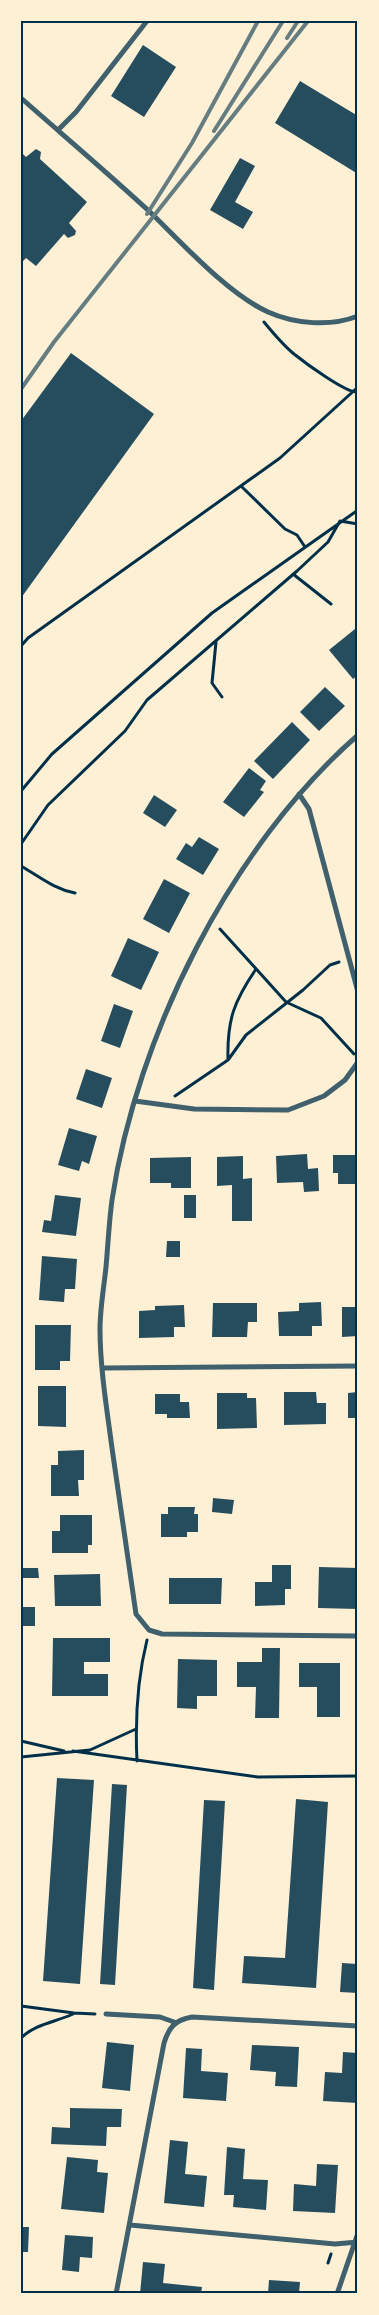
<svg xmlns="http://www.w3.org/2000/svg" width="379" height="2315" font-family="Cabin,sans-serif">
<rect width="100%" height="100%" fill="#fdf0d5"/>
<path fill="#264d5e" d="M143,45L176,67L144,117L111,96Z
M300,81L358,116V174L275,123Z
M36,149L41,152L40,159L87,202L69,223L76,231L75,235L68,238L64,234L36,266L26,258L21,263V152L26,157Z
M240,158L255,166L235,202L253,212L243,229L210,210Z
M71,353L154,414L21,598V421Z
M355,629L358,633V675L353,679L329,650Z
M325,687L345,706L319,731L300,712Z
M292,722L310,740L273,779L254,761Z
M249,768L266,781L260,790L264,792L244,817L223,802Z
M154,795L177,810L165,827L143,813Z
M199,837L219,849L203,875L176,859L186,843L192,847Z
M164,879L190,893L169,933L143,919Z
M128,938L159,952L141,990L111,976Z
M114,1004L133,1011L120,1048L101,1041Z
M86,1069L112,1078L102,1108L76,1099Z
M69,1128L97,1136L89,1164L82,1161L79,1171L58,1165Z
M307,1154L308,1169L318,1168L319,1191L304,1192L303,1182L277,1183L276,1156Z
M333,1155H358V1184H338V1173H333Z
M243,1156V1179L252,1178V1221H232V1185L217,1186V1157Z
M191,1157V1188H171V1183H150V1158Z
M55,1195L81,1198L76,1236L42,1232L44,1220L51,1221Z
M184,1195H196V1218H184Z
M167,1241H180V1257H166Z
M42,1256L77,1259L75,1289H65L64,1302L39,1300Z
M321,1302L322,1326H312V1336H279L278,1312L299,1311V1303Z
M213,1303H257V1322H248L247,1337H212Z
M184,1305L185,1327H174V1337L139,1338V1311L155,1310V1306Z
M342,1307H358V1336L342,1337Z
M35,1325H71L70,1361H60V1370H35Z
M38,1386H66V1427L38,1426Z
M284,1392H316L317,1403H326V1424L284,1425Z
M358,1392V1418H348V1393Z
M217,1393H247V1398H256L257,1428L217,1429Z
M155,1394H180V1402H189L190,1418H167V1414H155Z
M84,1450V1480H78L79,1496H51V1465H58V1451Z
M213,1498L234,1500L232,1514L212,1512Z
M168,1507H195L194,1514H198V1532H187V1537H161V1514H168Z
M60,1515H92V1545H88V1553H52V1531H60Z
M272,1565H291V1589H285V1605L255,1606V1582H272Z
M319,1567L358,1568V1609L318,1608Z
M22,1568H38L39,1578H22Z
M100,1574L101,1606H55L54,1575Z
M169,1578H222L221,1604H169Z
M21,1607H35V1626H21Z
M53,1638H110V1662H84V1674H108V1696H52Z
M262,1648H280L279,1718H255L256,1687H237V1662H262Z
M178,1659L217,1660V1696H197V1709L177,1708Z
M299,1663H340V1717H317V1687H299Z
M57,1778L94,1780L80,1984L43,1981Z
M112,1784L127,1785L115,1985L100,1984Z
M296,1799L328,1802L316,1988L242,1983L244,1956L285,1958Z
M204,1800L225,1801L214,1990L193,1988Z
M342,1963L358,1964V1993L340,1992Z
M107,2042L134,2045L130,2091L102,2088Z
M252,2045L299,2047L297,2087L275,2086L276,2072L250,2070Z
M186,2048L202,2049L201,2071L228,2073L226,2101L183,2098Z
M343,2052L358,2053V2103L323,2101L325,2072L342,2073Z
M70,2108L122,2109L121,2127H107L106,2146L51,2144L52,2127L70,2128Z
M170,2140L188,2142L185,2174L207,2176L204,2207L164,2203Z
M227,2147L245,2149L243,2179L268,2180L266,2210L233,2207L234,2195H224Z
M67,2157L98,2160L97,2172L108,2173L104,2213L61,2209Z
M317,2164L338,2165L335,2213L293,2211L294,2184L316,2186Z
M21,2227H29L28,2252H21Z
M65,2235L93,2237L92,2258L80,2257L79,2272L62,2270Z
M143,2262L165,2264L163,2283L202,2287L201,2294H140Z
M269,2280L300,2282L299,2294H268Z"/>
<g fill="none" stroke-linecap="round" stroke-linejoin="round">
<path stroke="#003049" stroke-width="3" d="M264,322C273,333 283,345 294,354C304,362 347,394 358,392
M241,486L285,529L297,535L305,547
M293,574L331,604
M216,642L212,683L222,697
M21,646L28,638L280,458L358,387
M21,791L52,754L212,613L358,510
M21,844L48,805L125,731L147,700L297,571L328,542L340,521L358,524
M21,866C40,877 54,889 75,893
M220,929L286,1002L321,1018L354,1054
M228,1059C227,1020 234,1001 256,969
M175,1096L228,1060L246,1035L303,990L330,965L339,962
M21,1741L64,1751
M73,1751L258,1777L358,1776
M21,1757L90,1750L136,1729
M137,1761C135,1720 137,1680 147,1640
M21,2006L74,2013L95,2014
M21,2038C35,2024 56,2022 73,2014
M328,2263L331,2254"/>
<path stroke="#3f606c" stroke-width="5" d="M21,98C64,136 108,173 150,212C182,243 228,294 268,312C295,324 330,327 358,316
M58,130L76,112L147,21
M358,735C231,846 137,1035 112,1200C109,1222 108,1245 106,1267C104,1287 100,1308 100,1329C100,1368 107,1410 112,1448C120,1503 128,1558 136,1614L149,1630L162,1634L358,1636
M299,794L309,809L358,992
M135,1101L194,1109L288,1110L324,1096L345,1080L358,1062
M104,1368L358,1366
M106,2014L160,2017L174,2022
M130,2225L335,2244L358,2242
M116,2294L164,2043C169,2027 175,2020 192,2017L358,2026
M337,2294L358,2233"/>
<path stroke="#657d81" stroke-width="4" d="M287,38L298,21
M214,131L283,21
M147,214L192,143L258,21
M21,389L54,342L308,21"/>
</g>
<rect width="379" height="2315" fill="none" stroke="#fdf0d5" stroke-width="45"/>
<rect x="22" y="22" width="334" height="2270" fill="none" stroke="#003049" stroke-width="2"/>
</svg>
